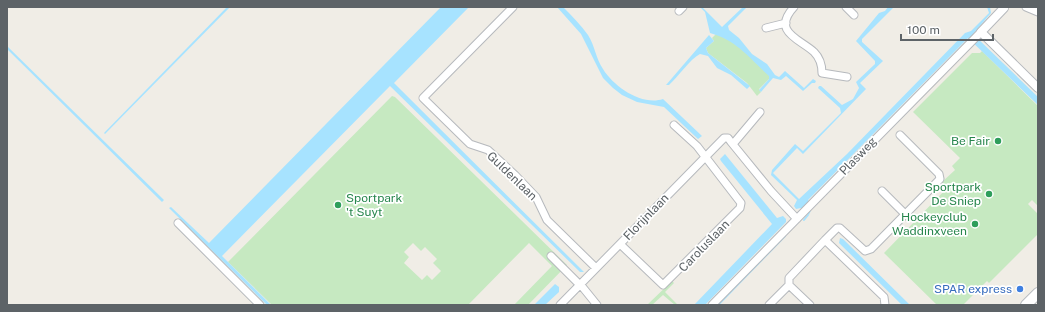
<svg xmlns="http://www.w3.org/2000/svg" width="1045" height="312" font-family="'Public Sans',sans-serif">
<rect width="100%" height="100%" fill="#f0ede6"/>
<path fill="#c6e9c1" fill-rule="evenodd" d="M716,34L736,43L770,76L769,79L759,89L761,92L757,96L747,83L708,53L706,48L714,41L712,38Z
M982,51L1038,106V206L1032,200L1028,204L1038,214V234L989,283L987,281L963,305H937L884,253L947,188L942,182L955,170L952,166L960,158L913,112L972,53H980Z
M392,96L395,97L567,265L528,305H514L552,266L529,243L468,305H272L228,262ZM413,243L421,251L425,247L437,259L433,263L441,271L432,280L427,275L422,280L404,263L409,257L404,252Z
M672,281L674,283L665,292L678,305H675L663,295L652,305H647Z"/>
<path fill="#a7e3ff" d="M227,7H230L105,134L104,133Z
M441,7H469L394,83L584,272H580L390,86L222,256L271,305H267L169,208L171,207L209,243Z
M557,7H563C572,16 581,25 588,35C595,46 596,59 603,69C614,87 642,106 663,99L702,136L698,139L664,107L637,102L622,95L613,88L603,78L581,34Z
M700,7H702L722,27L743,7H747L728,26L729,30L739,38L752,54L767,64L775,75L779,77L785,71L804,88L813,79L816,81L815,83H812L803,91L786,76L781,80L773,78L761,92L759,90L769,79V76C749,58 738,41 710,33L705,12Z
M888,7H894L862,39V42L883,61L860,83L866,89L803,154L797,148L773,173L799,199L847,154L965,33L971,31L989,13L987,7H990L991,13L973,34L1038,97V105L968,38L808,200L812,208L809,215L801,208L796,209L794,206L797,200L771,175L772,170L795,144L803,151L841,113L840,108L818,88L819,86H821L842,105L853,99L859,88L856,82L875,64V61L856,41L879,13L885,11Z
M709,35L714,41L706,48L708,53L750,86L747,89L731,75L717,68L708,56L700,54C690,59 678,77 669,85H666Z
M7,46L164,200L162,202L7,49Z
M725,154L777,218L783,216L786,219V222L705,305H694L772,224L721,161L720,159Z
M840,238L843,239L910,305H902L839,243Z
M555,284L559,287V292L545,305H534Z"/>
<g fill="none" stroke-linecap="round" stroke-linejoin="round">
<path stroke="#a7e3ff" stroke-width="2" d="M804,220L808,215
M718,305L785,236"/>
<defs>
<path id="minor" d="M513,7L423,98L470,144L488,150L515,175L536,197L547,220L596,268
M794,7C771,32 800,39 814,52C820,58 822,65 822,73L847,77
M846,7L854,15
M1026,7L1038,12
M679,11L683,7
M766,28L786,23
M733,144L760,112
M882,191L905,214
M178,223L260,305
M825,240L837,228H840L865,251L871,249L940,179L939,174L900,135
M620,244L663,285L740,208L741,203L697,146L674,125
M551,256L580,285
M580,284L597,305
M789,285L810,305
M560,305L724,138H728L731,142L771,191L797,219
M712,305L981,32
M769,305L789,285V278L825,240L884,297L885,305"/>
<path id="tertiary" d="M1003,7L1004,8L981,32L1038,88"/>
<path id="secondary" d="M1026,305L1038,293"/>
</defs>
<use href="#minor" stroke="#b6b9bd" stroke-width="9"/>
<use href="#tertiary" stroke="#b6b9bd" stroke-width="10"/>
<use href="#secondary" stroke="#b7bbc0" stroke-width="12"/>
<use href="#minor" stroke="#fff" stroke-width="7"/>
<use href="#tertiary" stroke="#fff" stroke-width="8"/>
<use href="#secondary" stroke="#fff" stroke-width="10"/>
</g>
<g fill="#2e9e5b" stroke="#fff" stroke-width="1.5">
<circle cx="998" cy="141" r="4"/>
<circle cx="989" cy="194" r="4"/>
<circle cx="338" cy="205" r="4"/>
<circle cx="975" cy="224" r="4"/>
</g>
<circle fill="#3f7fe0" stroke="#fff" stroke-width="1.5" cx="1020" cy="289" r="4"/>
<g text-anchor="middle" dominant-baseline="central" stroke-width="3.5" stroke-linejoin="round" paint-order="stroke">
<g font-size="12" fill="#27864d" stroke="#fff" text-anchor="end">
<text x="990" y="141">Be Fair</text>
<text x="981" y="187">Sportpark<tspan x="981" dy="14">De Sniep</tspan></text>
<text x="346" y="198" text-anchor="start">Sportpark<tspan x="346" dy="14">'t Suyt</tspan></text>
<text x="967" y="217">Hockeyclub<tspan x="967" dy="14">Waddinxveen</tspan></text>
</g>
<g font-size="12" fill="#5d6367" stroke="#fff">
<text transform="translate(858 156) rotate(-46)">Plasweg</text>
<text transform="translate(512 176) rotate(44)">Guldenlaan</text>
<text transform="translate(646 217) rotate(-46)">Florijnlaan</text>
<text transform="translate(704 246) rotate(-46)">Caroluslaan</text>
</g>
<g font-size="12" fill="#366cbe" stroke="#fff" text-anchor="end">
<text x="1012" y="289">SPAR express</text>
</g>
</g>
<rect width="1045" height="312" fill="none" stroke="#5d6367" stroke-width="16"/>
<path d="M901 34v6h92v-6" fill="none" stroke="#5d6367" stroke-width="2"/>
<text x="907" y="34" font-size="12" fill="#5d6367" stroke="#ffffff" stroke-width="3" paint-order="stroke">100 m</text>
</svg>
